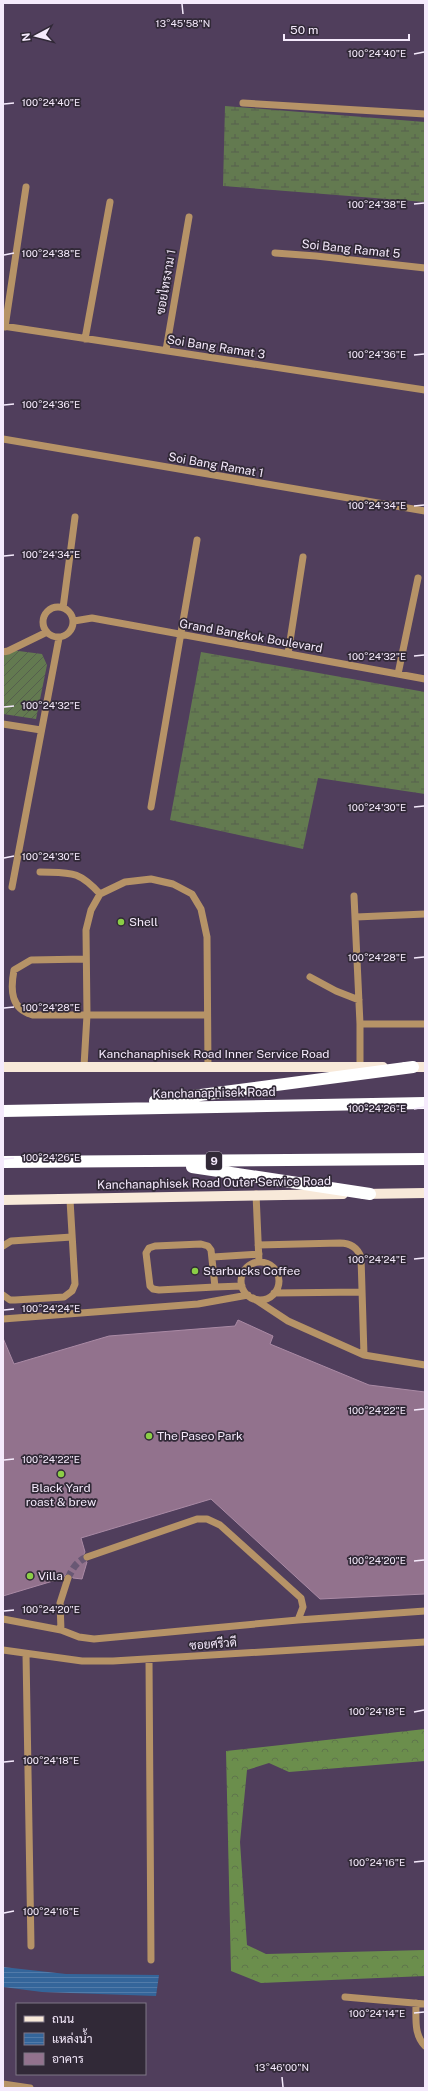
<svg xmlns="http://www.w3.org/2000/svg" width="428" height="2091" font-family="'Public Sans',Sarabun,sans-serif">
<defs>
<pattern id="forest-crowns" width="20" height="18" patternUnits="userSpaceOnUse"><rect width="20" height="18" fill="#6b8e4c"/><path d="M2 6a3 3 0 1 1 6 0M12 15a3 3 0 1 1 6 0" fill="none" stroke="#5f754c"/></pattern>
<pattern id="wetland-marsh" width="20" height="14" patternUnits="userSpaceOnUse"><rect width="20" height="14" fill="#637a50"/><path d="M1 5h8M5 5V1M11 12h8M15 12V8" fill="none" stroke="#56604e"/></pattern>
<pattern id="garden-furrows" width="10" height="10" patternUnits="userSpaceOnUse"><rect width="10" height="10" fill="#637a50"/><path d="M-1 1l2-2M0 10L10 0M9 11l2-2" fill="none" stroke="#56604e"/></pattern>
<pattern id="water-rules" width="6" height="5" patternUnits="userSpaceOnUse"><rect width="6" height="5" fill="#34659a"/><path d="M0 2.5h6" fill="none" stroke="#527ba9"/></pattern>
</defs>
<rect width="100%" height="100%" fill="#503e5c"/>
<path fill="url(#forest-crowns)" d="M425,1729V1761L289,1772L269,1763L247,1770L240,1842L247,1945L266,1954L425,1950V1976L261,1983L231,1971L226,1751Z"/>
<path fill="url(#wetland-marsh)" d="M225,106L425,122V202L223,186Z
M201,652L425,692V794L318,778L303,849L170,820Z"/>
<path fill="url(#garden-furrows)" d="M3,649L42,654L47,665L36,719L3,714Z"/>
<path fill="url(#water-rules)" d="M3,1967L66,1974L159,1975L156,1996L42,1992L3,1987Z"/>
<path fill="#92728d" stroke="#aa8aa5" d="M238,1320L273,1336L270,1344L369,1385L425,1392V1594L320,1599L211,1499L81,1538L85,1552L82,1558L87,1562L82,1579L73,1578L71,1574L67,1573L63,1578L3,1596V1338L14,1364L109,1336L235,1326Z"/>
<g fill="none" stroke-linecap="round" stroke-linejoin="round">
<path stroke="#695874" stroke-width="7" stroke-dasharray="7 3.5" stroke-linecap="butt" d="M68,1578C73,1568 76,1562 87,1557"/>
<path stroke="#b69367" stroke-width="7" d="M243,103L425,114
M275,253L316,256L425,268
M3,326L425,390
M5,327L26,187
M85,339L110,202
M166,350L189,217
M3,439L425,511
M43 622a15 15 0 1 1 30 0a15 15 0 1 1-30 0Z
M63,608L75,517
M74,621L92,618L425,679
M3,652L8,651L47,632
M288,654L303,557
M398,674L418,578
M3,724L41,730
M151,807L197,540
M40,872C71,873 78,870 100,894
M12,887L59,638
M354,896L360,1024V1067
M356,917L425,914
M86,959L31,960L14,970C10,991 11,1009 33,1015H207
M310,977L336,991L359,1000
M360,1024H425
M84,1066L87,1015L86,930L91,910L100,894L125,882L151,879L173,884L192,894L201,909L207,937L208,1068
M256,1194L259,1262
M201,1244L208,1246L211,1250L215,1287L159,1290L153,1289L150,1286L146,1253L149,1248L155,1246Z
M258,1245L340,1243C350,1243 357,1247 361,1257L364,1355
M3,1246L11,1241L72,1237
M213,1257L259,1254
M241 1281a19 19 0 1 1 38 0a19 19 0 1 1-38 0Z
M215,1287L242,1286
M274,1293L362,1292
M3,1295L10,1300H15L64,1297L72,1291L75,1284L70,1200
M253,1298L288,1321L364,1355L425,1365
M3,1319L198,1304L248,1295
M87,1557L197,1519H207L220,1525L301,1598L303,1607L298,1620
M3,1619L61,1630L79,1637L94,1639L298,1620L425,1611
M61,1630L60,1603L68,1578
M3,1650L82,1661H113L425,1642
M26,1654L31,1946
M149,1659L151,1960
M345,1997L425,2004
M416,2003C416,2019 414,2035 425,2046
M3,2084L30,2088"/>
<path stroke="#f8e9d9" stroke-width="10" d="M3,1067H383
M405,1067H425
M363,1194L425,1193
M3,1200L343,1194"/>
<path stroke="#fff" stroke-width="12" d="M155,1101L413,1067
M3,1111L425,1103
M3,1162L425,1159
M192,1167L370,1194"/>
</g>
<path fill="none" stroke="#f5eafc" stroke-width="1.5" d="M182,4L183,14M414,54L424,52M4,104L14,103M414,204L424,203M4,255L14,253M414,355L424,354M4,405L14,404M414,506L424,505M4,556L14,555M414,656L424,655M4,707L14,706M414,807L424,806M4,858L14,856M414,958L424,957M4,1008L14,1007M414,1109L424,1107M4,1159L14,1158M414,1259L424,1258M4,1310L14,1309M414,1410L424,1409M4,1460L14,1459M414,1561L424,1560M4,1611L14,1610M414,1712L424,1710M4,1762L14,1761M414,1862L424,1861M4,1913L14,1911M414,2013L424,2012M282,2077L283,2087"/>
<g fill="#8bce46" stroke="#312937" stroke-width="1.5">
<circle cx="121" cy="922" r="4"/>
<circle cx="195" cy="1271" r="4"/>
<circle cx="149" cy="1436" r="4"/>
<circle cx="61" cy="1474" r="4"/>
<circle cx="30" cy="1576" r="4"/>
</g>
<g text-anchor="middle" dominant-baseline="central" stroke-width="3.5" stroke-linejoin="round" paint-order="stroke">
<rect fill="#312937" stroke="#bab0c1" stroke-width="1" x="206" y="1152" width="16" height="18" rx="3"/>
<g font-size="11" font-weight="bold" fill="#f5eafc">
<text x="214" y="1161">9</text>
</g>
<g font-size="12" fill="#f5eafc" stroke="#312937">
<text transform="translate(351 249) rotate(6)">Soi Bang Ramat 5</text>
<text transform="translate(166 282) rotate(-80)">ซอยไทรงาม 1</text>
<text transform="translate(216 347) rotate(9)">Soi Bang Ramat 3</text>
<text transform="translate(216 465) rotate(10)">Soi Bang Ramat 1</text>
<text transform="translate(251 636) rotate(10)">Grand Bangkok Boulevard</text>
<text x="214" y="1054">Kanchanaphisek Road Inner Service Road</text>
<text transform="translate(214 1093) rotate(-1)">Kanchanaphisek Road</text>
<text transform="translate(214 1183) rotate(-1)">Kanchanaphisek Road Outer Service Road</text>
<text transform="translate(213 1644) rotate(-4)">ซอยศรีวดี</text>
</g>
<g font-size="12" fill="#f5eafc" stroke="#312937" text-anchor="start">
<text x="129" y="922">Shell</text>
<text x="203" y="1271">Starbucks Coffee</text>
<text x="157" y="1436">The Paseo Park</text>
<text x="61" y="1488" text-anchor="middle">Black Yard<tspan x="61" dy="14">roast &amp; brew</tspan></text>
<text x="38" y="1576">Villa</text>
</g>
</g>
<g font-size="10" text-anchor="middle" fill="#f5eafc" stroke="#312937" stroke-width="3.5" stroke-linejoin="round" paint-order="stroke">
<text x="183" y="27">13°45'58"N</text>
<text x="377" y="57">100°24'40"E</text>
<text x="51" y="106">100°24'40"E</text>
<text x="377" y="208">100°24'38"E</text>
<text x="51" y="257">100°24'38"E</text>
<text x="377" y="358">100°24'36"E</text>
<text x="51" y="408">100°24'36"E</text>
<text x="377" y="509">100°24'34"E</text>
<text x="51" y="558">100°24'34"E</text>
<text x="377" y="660">100°24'32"E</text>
<text x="51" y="709">100°24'32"E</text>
<text x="377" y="811">100°24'30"E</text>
<text x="51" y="860">100°24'30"E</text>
<text x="377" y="961">100°24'28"E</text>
<text x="51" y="1011">100°24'28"E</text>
<text x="377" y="1112">100°24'26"E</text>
<text x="51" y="1161">100°24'26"E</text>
<text x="377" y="1263">100°24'24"E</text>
<text x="51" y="1312">100°24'24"E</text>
<text x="377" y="1414">100°24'22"E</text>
<text x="51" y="1463">100°24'22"E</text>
<text x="377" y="1564">100°24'20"E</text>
<text x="51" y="1613">100°24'20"E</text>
<text x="377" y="1715">100°24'18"E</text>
<text x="51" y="1764">100°24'18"E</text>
<text x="377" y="1866">100°24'16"E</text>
<text x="51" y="1915">100°24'16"E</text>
<text x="377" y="2017">100°24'14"E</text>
<text x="282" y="2071">13°46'00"N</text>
</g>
<rect width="428" height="2091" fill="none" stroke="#f5eafc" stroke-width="8"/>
<rect x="16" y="2003" width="130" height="72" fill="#312937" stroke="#7f7686"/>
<rect x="24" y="2016" width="20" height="6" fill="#f8e9d9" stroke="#7f7686"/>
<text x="52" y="2023" font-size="12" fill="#f5eafc">ถนน</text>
<rect x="24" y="2033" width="20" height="12" fill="url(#water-rules)" stroke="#7f7686"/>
<text x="52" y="2043" font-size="12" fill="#f5eafc">แหล่งน้ำ</text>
<rect x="24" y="2053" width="20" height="12" fill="#92728d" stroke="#7f7686"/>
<text x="52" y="2063" font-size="12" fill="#f5eafc">อาคาร</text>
<g transform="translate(36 36) rotate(263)" stroke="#312937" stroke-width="3" paint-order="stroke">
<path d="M0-3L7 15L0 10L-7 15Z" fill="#f5eafc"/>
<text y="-6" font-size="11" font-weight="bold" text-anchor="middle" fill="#f5eafc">N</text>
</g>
<path d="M284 34v6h125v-6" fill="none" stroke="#f5eafc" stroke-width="2"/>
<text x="290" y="34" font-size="12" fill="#f5eafc" stroke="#312937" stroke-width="3" paint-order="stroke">50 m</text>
</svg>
